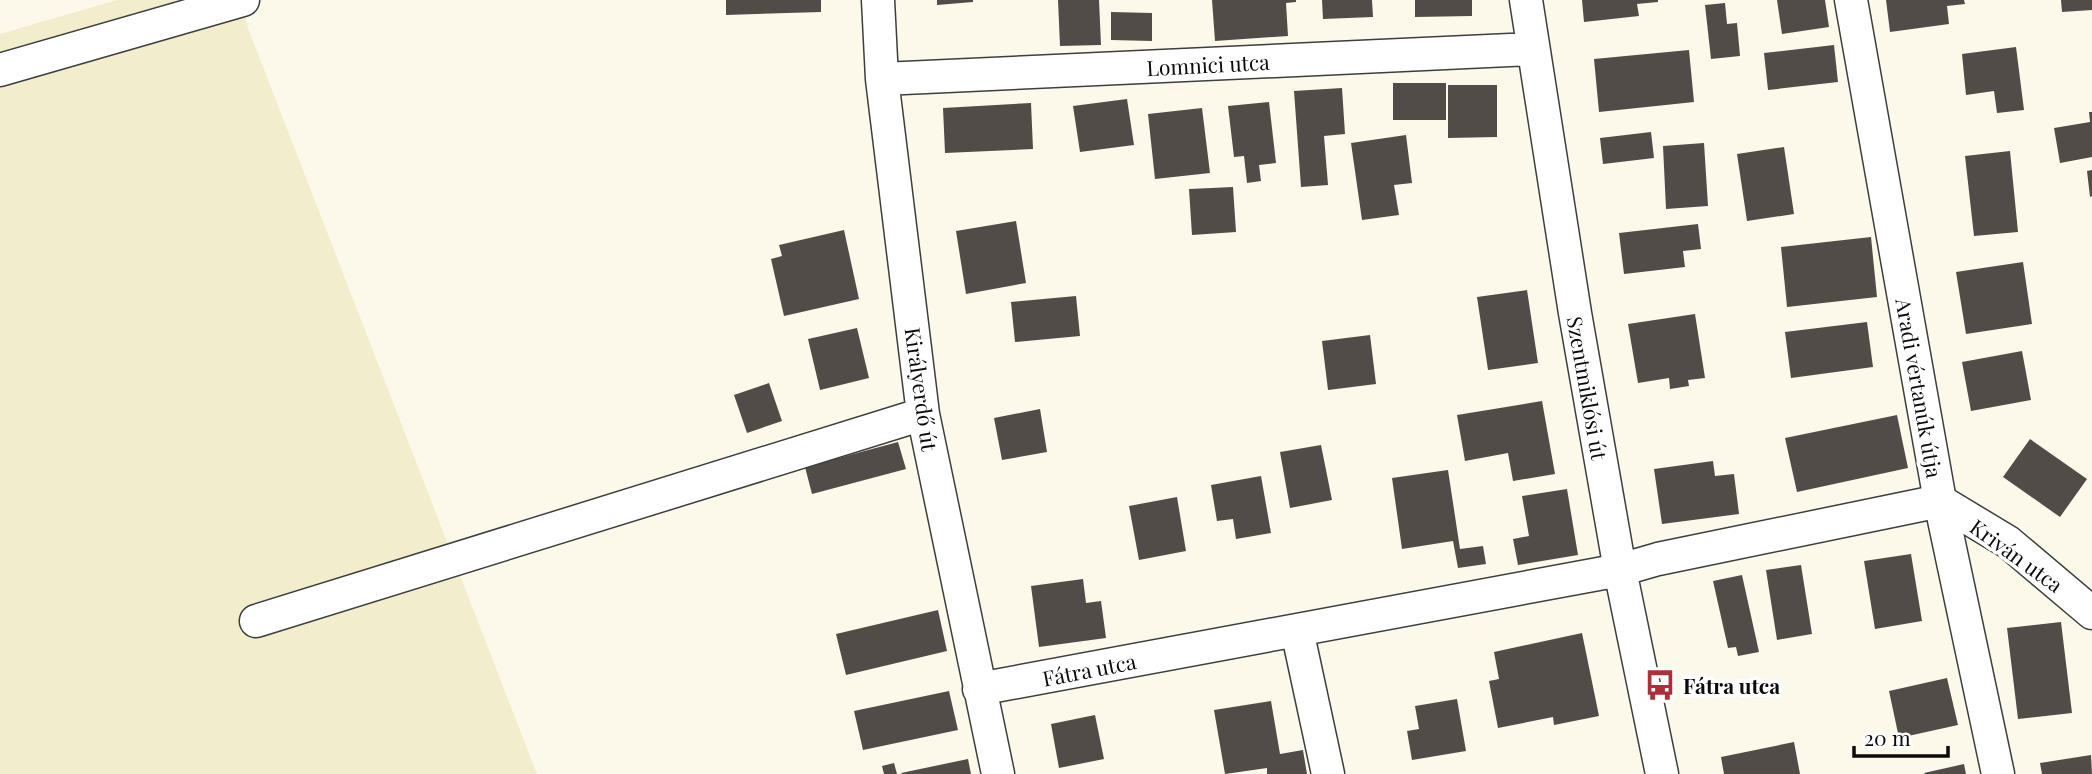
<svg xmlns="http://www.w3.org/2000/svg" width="2092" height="774" font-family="'Playfair Display',serif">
<rect width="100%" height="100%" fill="#fdf9ea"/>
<path fill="#f1edcd" d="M117,0H241L248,28L537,774H0V34Z"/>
<path fill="#524c48" d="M726,0H821V12L726,15Z
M937,0H973V2L937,5Z
M1058,0H1099L1101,45L1060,46Z
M1212,0H1296V2L1286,3L1288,36L1215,41Z
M1322,0H1372L1373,17L1323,19Z
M1415,0H1472V16L1415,17Z
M1582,0H1658V2L1637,4L1639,16L1584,22Z
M1777,0H1825L1829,27L1782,34Z
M1886,0H1964L1965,4L1947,6L1949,24L1890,32Z
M2061,0H2092V10L2062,12Z
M1725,3L1727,24L1737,23L1740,56L1711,59L1705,5Z
M1111,12L1152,13V41L1111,40Z
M1834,45L1838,82L1768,90L1764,53Z
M2016,47L2024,110L1997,113L1994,91L1966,95L1962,54Z
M1689,50L1694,102L1599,112L1594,59Z
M1393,83H1446V120H1393Z
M1448,85H1497V137L1448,138Z
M1342,88L1345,134L1324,136L1328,185L1301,187L1294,91Z
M1127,99L1134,145L1080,152L1073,106Z
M1269,102L1276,163L1259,165L1261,181L1247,183L1244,156L1234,157L1228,106Z
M1031,103L1033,149L945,153L943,108Z
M1202,108L1210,173L1155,179L1148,114Z
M2089,112H2092V157L2060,163L2054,128L2090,122Z
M1651,132L1654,158L1603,164L1600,138Z
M1406,135L1412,183L1394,185L1399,215L1362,220L1351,143Z
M1704,143L1708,206L1666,209L1663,146Z
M1784,147L1794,214L1747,221L1737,154Z
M2010,151L2018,232L1974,236L1965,156Z
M2092,170V196L2090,197L2087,171Z
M1233,187L1236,232L1192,235L1189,189Z
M1016,221L1026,283L966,294L956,231Z
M1698,224L1701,249L1683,251L1685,267L1624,274L1619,233Z
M844,230L859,299L784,316L771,259L782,256L779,245Z
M1871,237L1877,297L1787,307L1781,247Z
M2023,262L2032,324L1966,334L1956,272Z
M1527,290L1538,363L1488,370L1477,297Z
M1076,296L1080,336L1015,342L1011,302Z
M1695,314L1705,378L1688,380L1689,386L1670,389L1669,378L1638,383L1628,324Z
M1867,322L1873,367L1791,378L1785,332Z
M857,328L869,378L820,390L808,339Z
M1370,335L1376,384L1328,390L1322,341Z
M2022,351L2031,400L1971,411L1962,362Z
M769,383L782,421L747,433L734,395Z
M1542,401L1555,474L1513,481L1508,453L1465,461L1457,415Z
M1040,409L1047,452L1002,460L994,418Z
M1897,415L1908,468L1797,492L1785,438Z
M2030,439L2087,479L2060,517L2003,477Z
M898,442L906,469L812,494L805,467Z
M1321,445L1332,500L1290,508L1280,452Z
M1713,461L1715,476L1734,474L1739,514L1662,524L1654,469Z
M1448,470L1460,549L1483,546L1486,564L1458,568L1453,541L1402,549L1392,478Z
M1261,476L1271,533L1236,539L1233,519L1217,521L1211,485Z
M1567,489L1578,555L1518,565L1513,539L1529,536L1522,496Z
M1177,497L1186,551L1139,560L1129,506Z
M1911,554L1922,621L1875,629L1864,561Z
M1801,565L1812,634L1777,640L1766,570Z
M1742,575L1759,652L1738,656L1736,647L1728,648L1713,581Z
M1083,579L1086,603L1101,601L1106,638L1039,647L1031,586Z
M938,610L947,651L846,675L836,634Z
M2061,622L2072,713L2018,719L2007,628Z
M1582,633L1599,716L1554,725L1553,717L1498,728L1489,681L1499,679L1494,652Z
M1947,678L1958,725L1899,738L1889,691Z
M949,691L958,730L863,750L854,711Z
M1457,699L1466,751L1412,760L1407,731L1419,729L1415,706Z
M1271,701L1280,754L1303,750L1307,774H1267V768L1225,774L1214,710Z
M1095,715L1104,759L1059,768L1051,724Z
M1794,742L1800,774H1724L1721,757Z
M2091,755L2092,774H2042L2040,763Z
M968,759L971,774H902L901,773Z
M894,763L897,774H884L882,766Z
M1964,764L1966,774H1925L1924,773Z"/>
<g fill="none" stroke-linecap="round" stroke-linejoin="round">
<defs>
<path id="minor" d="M878,0L882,79L923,414L998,774
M1526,0L1575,313L1620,570L1662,774
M1851,0L1940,501L1998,774
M0,70L243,0
M882,79L1533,49
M256,621L923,414
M1297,630L1328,774
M979,689L1620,570L1658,559L1940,501L2008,542L2092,613"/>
</defs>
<use href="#minor" stroke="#3e3e3e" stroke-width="35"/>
<use href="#minor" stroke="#fff" stroke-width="32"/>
</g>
<defs>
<symbol id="bus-bare" viewBox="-9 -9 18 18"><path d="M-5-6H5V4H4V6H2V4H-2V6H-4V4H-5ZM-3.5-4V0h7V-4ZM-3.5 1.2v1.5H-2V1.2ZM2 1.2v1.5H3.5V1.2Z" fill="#af2f38" stroke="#fff" stroke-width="2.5" paint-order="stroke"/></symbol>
</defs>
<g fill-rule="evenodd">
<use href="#bus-bare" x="1638" y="663" width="44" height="44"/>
</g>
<g text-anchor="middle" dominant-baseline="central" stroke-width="7" stroke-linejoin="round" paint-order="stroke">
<g font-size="21" fill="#0b0b0b" stroke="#fff">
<text transform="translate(1208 64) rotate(-3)">Lomnici utca</text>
<text transform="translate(1588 388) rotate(80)">Szentmiklósi út</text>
<text transform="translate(1920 388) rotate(80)">Aradi vértanúk útja</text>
<text transform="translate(922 389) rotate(82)">Királyerdő út</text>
<text transform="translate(2017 555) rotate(36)">Kriván utca</text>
<text transform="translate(1089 669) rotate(-11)">Fátra utca</text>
</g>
<g font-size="21" font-weight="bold" fill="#0b0b0b" stroke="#fff" text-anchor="start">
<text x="1683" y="685">Fátra utca</text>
</g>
</g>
<path d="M1854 746v10h94v-10" fill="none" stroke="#0b0b0b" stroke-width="3.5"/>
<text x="1864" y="746" font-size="21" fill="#0b0b0b" stroke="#ffffff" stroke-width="5" paint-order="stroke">20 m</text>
</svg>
